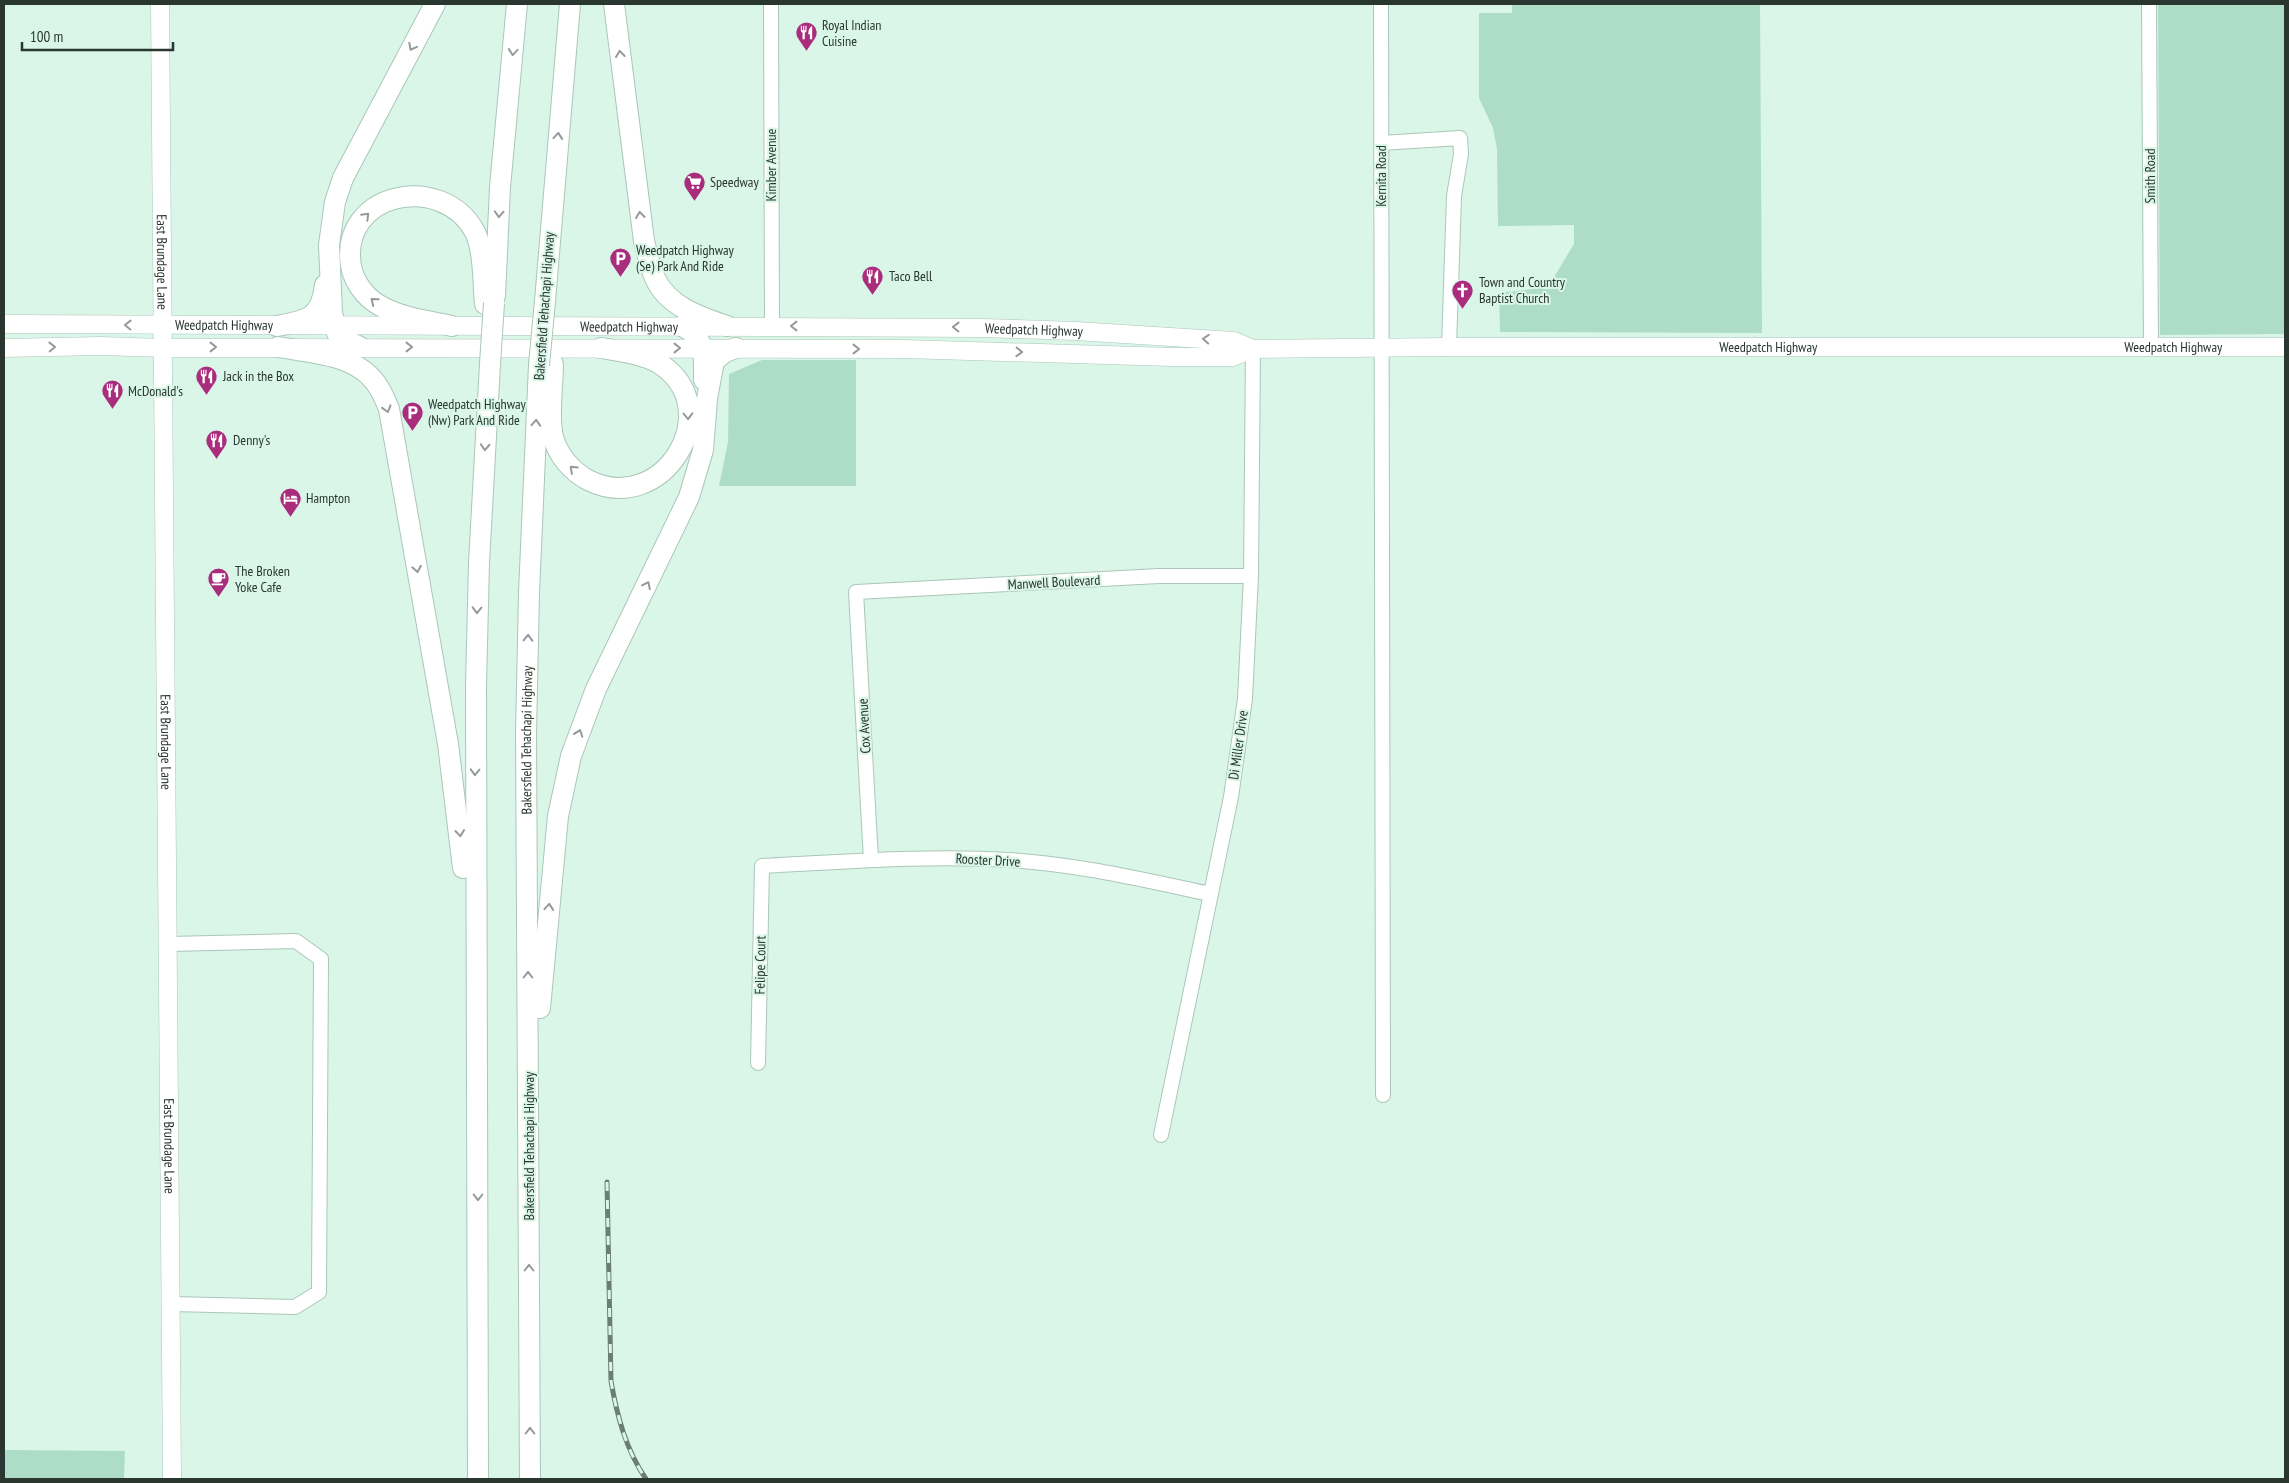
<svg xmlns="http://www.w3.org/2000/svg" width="2289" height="1483" font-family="'PT Sans Narrow',sans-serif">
<rect width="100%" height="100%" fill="#d9f6e8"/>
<path fill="#aeddc7" d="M1512,4H1760L1762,333L1500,332L1499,293L1548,287L1574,244V225L1498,226L1497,149L1493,128L1479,98V13H1512Z
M2158,4H2285V334L2160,335Z
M762,360H856V486H719L728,442L729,374Z
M4,1450L125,1451L124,1479H4Z"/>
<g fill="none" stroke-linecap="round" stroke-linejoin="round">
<defs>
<path id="minor" d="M771,4L772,326
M1381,4L1383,1095
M2149,4L2151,347
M1381,143L1460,138L1461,154L1454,196L1449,347
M871,860L856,592L1159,576H1251
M169,944L296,941L321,959L319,1292L295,1307L171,1304
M758,1063L762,866C844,862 926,855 1008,860C1077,864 1144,880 1210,894
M1161,1135L1231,797L1245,699L1251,576L1253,349"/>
<g id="major">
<path id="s1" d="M160,4L172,1479"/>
<path id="s2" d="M4,324L983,328L1076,331L1234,341L1253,349"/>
<path id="s3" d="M4,348L101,346L164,348L904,349L1171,357H1233L1253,349L1449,347H2285"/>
</g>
<g id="highway">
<path d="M614,4L644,241C647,253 650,267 655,278C667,306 700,317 727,326"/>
<path d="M495,296L500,187L517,4"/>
<path d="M545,301L570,4"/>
<path d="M277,326C307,320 321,319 325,285"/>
<path d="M452,326C428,321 401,318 379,305C365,297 354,282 351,266C339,192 442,171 475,232C484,250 483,284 485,304"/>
<path d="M682,326C707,339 704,355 704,380"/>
<path d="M278,347C313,353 359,354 379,388C383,394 386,402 389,409L448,744L463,868"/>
<path d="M360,347L343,339L337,333L332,313L329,245L335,202L343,178L435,4"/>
<path d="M553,364C553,385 548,417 553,437C558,455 571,471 588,480C663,518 729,409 660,364C643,354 620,351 601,348"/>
<path d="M540,1008L558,816L571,756L596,689L689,497L703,450L707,399L714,361L725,352L736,348"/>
<path d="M478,1479L476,685L479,563L490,364"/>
<path id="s4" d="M530,1479L526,733L529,593L539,365"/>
</g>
</defs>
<use href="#minor" stroke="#aac7b9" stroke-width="16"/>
<use href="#major" stroke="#aac7b9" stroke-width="19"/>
<use href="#highway" stroke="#aac7b9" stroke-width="22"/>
<use href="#minor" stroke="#fff" stroke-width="14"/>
<use href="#major" stroke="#fff" stroke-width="18"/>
<use href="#highway" stroke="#fff" stroke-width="20"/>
<defs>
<path id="rail" d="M607,1182L611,1381C617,1416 626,1450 646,1479"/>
</defs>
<use href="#rail" stroke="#6b7e75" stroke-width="5"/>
<use href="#rail" stroke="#d9f6e8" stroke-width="3" stroke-dasharray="9" stroke-linecap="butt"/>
<defs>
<path id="highway-bridge" d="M490,364L494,303
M539,365L545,301"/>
</defs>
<use href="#highway-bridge" stroke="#aac7b9" stroke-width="22" stroke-linecap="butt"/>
<use href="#highway-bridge" stroke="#fff" stroke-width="20"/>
</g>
<defs><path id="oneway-chevron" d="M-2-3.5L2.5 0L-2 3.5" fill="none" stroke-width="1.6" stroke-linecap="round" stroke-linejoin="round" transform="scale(1.25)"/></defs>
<g stroke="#949a98">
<use href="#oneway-chevron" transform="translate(412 47) rotate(118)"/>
<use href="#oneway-chevron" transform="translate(513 52) rotate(95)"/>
<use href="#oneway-chevron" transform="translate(620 54) rotate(-97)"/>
<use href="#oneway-chevron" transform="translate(558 136) rotate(-85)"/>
<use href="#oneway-chevron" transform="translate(499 214) rotate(93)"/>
<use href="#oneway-chevron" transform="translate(640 215) rotate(-97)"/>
<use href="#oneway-chevron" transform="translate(366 216) rotate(-45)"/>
<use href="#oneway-chevron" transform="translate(374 301) rotate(-141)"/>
<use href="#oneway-chevron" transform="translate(128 325) rotate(-179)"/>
<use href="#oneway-chevron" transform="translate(794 326) rotate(-180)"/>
<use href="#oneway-chevron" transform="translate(956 327) rotate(-179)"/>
<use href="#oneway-chevron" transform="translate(1206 339) rotate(-176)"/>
<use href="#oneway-chevron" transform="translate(52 347) rotate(-1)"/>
<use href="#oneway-chevron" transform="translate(213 347)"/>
<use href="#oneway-chevron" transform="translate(409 347)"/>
<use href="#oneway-chevron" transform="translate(677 348)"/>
<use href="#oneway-chevron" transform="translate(856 349)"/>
<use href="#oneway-chevron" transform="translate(1019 352) rotate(2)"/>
<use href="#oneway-chevron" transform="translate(387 409) rotate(73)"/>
<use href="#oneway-chevron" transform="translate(688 416) rotate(88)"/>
<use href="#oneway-chevron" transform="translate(536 423) rotate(-86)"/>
<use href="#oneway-chevron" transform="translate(485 447) rotate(93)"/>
<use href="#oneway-chevron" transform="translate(573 469) rotate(-137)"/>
<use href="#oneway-chevron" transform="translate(417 569) rotate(80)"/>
<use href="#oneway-chevron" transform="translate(647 585) rotate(-64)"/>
<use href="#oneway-chevron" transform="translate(477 610) rotate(91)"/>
<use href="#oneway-chevron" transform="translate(528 638) rotate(-89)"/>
<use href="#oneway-chevron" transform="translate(579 733) rotate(-71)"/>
<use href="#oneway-chevron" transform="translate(475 772) rotate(91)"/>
<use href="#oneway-chevron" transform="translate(460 833) rotate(84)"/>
<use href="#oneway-chevron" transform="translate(549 907) rotate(-85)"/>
<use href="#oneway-chevron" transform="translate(528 975) rotate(-90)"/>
<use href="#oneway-chevron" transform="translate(478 1197) rotate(90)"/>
<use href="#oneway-chevron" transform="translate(529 1268) rotate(-90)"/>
<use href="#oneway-chevron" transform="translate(530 1431) rotate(-90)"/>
</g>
<defs>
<symbol id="restaurant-pin" viewBox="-11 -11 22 30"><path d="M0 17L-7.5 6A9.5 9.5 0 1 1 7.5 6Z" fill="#aa2c7d" stroke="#d9f6e8"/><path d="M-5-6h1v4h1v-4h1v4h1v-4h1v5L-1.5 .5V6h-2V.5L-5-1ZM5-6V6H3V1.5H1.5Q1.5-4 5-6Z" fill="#fff"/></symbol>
<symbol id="supermarket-pin" viewBox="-11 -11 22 30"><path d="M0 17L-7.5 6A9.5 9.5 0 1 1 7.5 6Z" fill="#aa2c7d" stroke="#d9f6e8"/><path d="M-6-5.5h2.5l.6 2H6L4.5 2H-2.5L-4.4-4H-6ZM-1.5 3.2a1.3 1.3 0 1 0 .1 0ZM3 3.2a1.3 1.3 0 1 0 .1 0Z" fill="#fff"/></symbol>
<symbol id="parking-pin" viewBox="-11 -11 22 30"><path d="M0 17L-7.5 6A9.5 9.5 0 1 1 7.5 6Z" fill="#aa2c7d" stroke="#d9f6e8"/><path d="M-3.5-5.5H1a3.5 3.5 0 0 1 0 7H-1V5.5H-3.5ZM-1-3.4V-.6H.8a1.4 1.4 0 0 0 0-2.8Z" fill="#fff"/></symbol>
<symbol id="church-pin" viewBox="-11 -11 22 30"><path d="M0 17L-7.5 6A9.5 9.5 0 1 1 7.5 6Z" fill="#aa2c7d" stroke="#d9f6e8"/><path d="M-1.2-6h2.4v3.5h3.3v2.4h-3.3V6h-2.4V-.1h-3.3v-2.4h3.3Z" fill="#fff"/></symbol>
<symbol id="hotel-pin" viewBox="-11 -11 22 30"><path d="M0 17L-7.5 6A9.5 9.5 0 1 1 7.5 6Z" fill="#aa2c7d" stroke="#d9f6e8"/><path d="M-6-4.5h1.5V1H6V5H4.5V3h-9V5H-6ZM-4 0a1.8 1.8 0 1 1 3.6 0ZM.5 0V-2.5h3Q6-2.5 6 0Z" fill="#fff"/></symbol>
<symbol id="cafe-pin" viewBox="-11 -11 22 30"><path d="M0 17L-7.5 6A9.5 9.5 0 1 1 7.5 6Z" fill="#aa2c7d" stroke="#d9f6e8"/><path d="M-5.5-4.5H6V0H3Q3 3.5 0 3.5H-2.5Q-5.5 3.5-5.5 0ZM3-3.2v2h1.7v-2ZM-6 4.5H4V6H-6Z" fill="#fff"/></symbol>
</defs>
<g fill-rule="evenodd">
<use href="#restaurant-pin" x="794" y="20" width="25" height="34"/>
<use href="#supermarket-pin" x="682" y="170" width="25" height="34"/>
<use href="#parking-pin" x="608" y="246" width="25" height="34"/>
<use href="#restaurant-pin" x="860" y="264" width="25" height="34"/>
<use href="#church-pin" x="1450" y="278" width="25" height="34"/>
<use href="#restaurant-pin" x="194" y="364" width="25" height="34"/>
<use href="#restaurant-pin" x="100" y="378" width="25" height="34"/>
<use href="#parking-pin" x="400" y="400" width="25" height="34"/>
<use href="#restaurant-pin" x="204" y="428" width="25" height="34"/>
<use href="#hotel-pin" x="278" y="486" width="25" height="34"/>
<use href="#cafe-pin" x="206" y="566" width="25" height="34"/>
</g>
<g text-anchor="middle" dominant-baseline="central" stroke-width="4" stroke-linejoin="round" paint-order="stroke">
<g font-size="14" fill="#2a3630" stroke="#d9f6e8" text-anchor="start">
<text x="822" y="25">Royal Indian<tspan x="822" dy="16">Cuisine</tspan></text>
<text x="710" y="182">Speedway</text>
<text x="636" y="250">Weedpatch Highway<tspan x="636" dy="16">(Se) Park And Ride</tspan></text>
<text x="889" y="276">Taco Bell</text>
<text x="1479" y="282">Town and Country<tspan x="1479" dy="16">Baptist Church</tspan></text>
<text x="223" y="376">Jack in the Box</text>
<text x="128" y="391">McDonald's</text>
<text x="428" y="404">Weedpatch Highway<tspan x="428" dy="16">(Nw) Park And Ride</tspan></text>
<text x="233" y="440">Denny's</text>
<text x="306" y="498">Hampton</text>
<text x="235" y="571">The Broken<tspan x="235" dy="16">Yoke Cafe</tspan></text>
</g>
<g font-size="14" fill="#2a3630" stroke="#d9f6e8">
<text transform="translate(771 165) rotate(-90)">Kimber Avenue</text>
<text transform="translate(1381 176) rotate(-90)">Kernita Road</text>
<text transform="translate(2150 176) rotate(-90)">Smith Road</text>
<text stroke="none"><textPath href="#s1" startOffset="258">East Brundage Lane</textPath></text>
<text transform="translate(544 306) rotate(-86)">Bakersfield Tehachapi Highway</text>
<text stroke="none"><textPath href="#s2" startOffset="220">Weedpatch Highway</textPath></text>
<text stroke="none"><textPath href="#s2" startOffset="625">Weedpatch Highway</textPath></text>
<text stroke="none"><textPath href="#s2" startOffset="1030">Weedpatch Highway</textPath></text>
<text stroke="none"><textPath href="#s3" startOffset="1766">Weedpatch Highway</textPath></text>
<text stroke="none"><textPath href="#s3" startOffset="2171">Weedpatch Highway</textPath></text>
<text transform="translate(1054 582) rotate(-3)">Manwell Boulevard</text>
<text transform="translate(864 726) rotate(-93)">Cox Avenue</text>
<text stroke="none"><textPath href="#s1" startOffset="738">East Brundage Lane</textPath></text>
<text stroke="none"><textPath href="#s4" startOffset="739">Bakersfield Tehachapi Highway</textPath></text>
<text transform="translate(1238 745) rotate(-82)">Di Miller Drive</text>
<text transform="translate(988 860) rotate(3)">Rooster Drive</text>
<text transform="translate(760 965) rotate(-89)">Felipe Court</text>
<text stroke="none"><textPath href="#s1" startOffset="1142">East Brundage Lane</textPath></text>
<text transform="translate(529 1146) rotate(-90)">Bakersfield Tehachapi Highway</text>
</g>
</g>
<rect width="2289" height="1483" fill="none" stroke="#2a3630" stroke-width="10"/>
<path d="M22 42v8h151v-8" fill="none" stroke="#2a3630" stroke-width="2.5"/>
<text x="30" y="42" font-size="15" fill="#2a3630" stroke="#d9f6e8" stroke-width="4" paint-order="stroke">100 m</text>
</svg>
